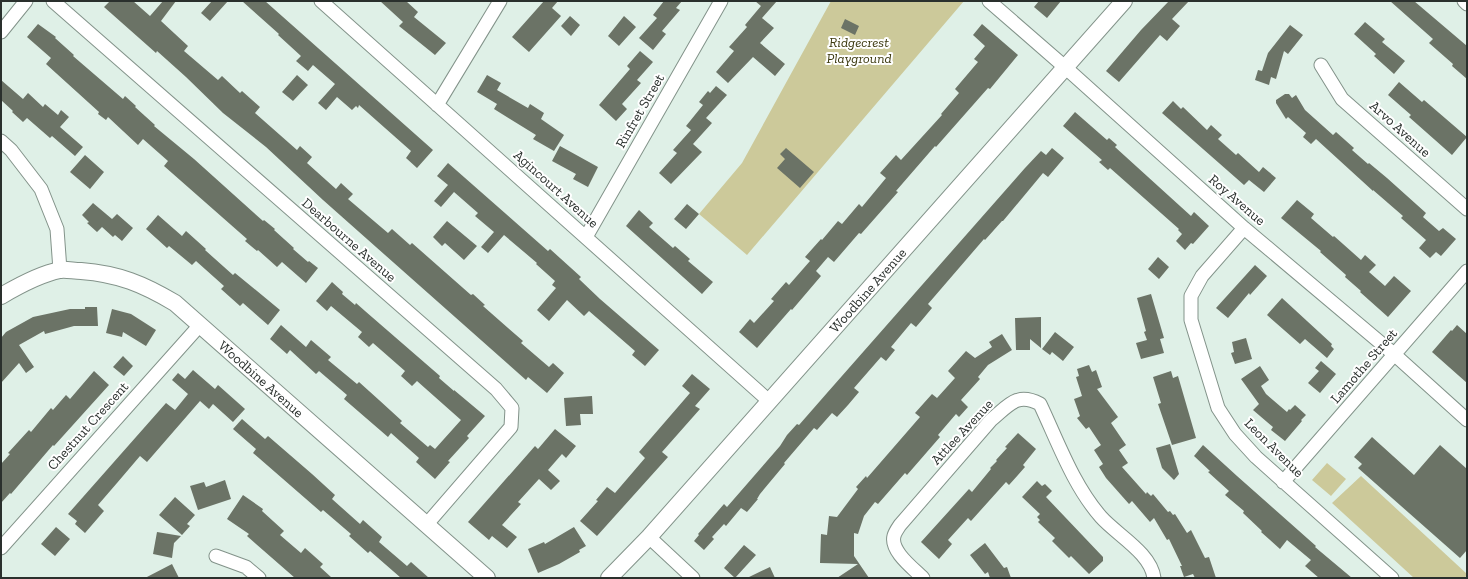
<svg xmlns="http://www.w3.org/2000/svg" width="1468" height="579" font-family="'Zilla Slab',serif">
<rect width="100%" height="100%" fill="#dff0e7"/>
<path fill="#ccc99a" d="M831,1H964L747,255L699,214L742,163Z
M1327,463L1346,479L1331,496L1312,480Z
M1361,476L1467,574L1465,578H1414L1332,503Z"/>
<path fill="#6b7366" d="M110,1H133L150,16L163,1H176L161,21L188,46L184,51L218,80L222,76L240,93L242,91L260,107L255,113L297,150L300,146L312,157L307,163L336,189L341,183L353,194L348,199L388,233L392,229L410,245L412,243L471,295L473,294L485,305L483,306L523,341L521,343L549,367L553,363L564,373L547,393L528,377L526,380L323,200L266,147L223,113L186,77L157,51L156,53L104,7Z
M212,1H228L210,21L201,13Z
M242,1H265L433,150L417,168L406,158L411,151L359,105L358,108L356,106L352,110L337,97L326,110L318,103L335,84L313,65L308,71L296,61L301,56L278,35L279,34Z
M380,1H406L418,12L414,17L446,43L435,55L399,26L403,22Z
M544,1H558L552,8L561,16L529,52L512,37Z
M664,1H682L676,8L680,10L662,31L666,34L653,50L639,38L657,18L653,15Z
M755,1H777L762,18L774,28L760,43L785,64L775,76L753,57L728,83L716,72L734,51L729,47L747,27L745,25L761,6Z
M1039,1H1061L1047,18L1034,7Z
M1169,1H1189L1172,19L1180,26L1167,41L1160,35L1119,82L1106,71L1141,30Z
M1390,1H1414L1467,46V79L1452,66L1453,64L1429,43L1433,39Z
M570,16L580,25L571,36L561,26Z
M624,16L636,27L619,46L608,36Z
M845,19L859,26L855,35L841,28Z
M1365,22L1385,39L1382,42L1405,61L1394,74L1374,56L1376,54L1354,34Z
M38,24L56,37L55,38L74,55L73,56L123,99L125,96L136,106L135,107L155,125L154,126L194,159L263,221L264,220L275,229L274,230L294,248L293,249L308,262L309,261L318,268L306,283L282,262L277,267L258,250L257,251L245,241L247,239L164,166L168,161L143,139L138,145L108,117L106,120L98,114L99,112L46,64L51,58L27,37Z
M982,24L1018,55L990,89L988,88L936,147L935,146L896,191L898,192L861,234L859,233L834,262L828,257L816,271L821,276L792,310L791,309L757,348L739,332L750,319L754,323L774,301L771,299L786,282L789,285L810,261L805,257L821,239L822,240L838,221L842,224L859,204L862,207L886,178L880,173L896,155L901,160L942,115L941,114L959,93L955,89L978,62L974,59L985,46L973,35Z
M1290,25L1303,35L1288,54L1284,51L1276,79L1271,77L1269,85L1255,80L1258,70L1262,71L1268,53Z
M640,51L653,62L637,80L641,83L622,104L627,109L616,121L599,105L630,69L627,66Z
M297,75L308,85L293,101L282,92Z
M487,75L501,83L497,90L528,108L530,104L544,113L541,119L564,135L554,151L533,139L536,135L494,109L497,104L477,92Z
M1,80L23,99L28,93L43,107L45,104L58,115L61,110L69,117L60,127L83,147L75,156L52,136L50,138L27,118L23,122L12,112L13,111L1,100Z
M1399,82L1422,102L1424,100L1467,137L1452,155L1409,117L1411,115L1388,95Z
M716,86L727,95L706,118L712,123L693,144L702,152L671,184L659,173L677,153L673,150L691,130L686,126L703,105L699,102L708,91L710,93Z
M1285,94H1289L1292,98L1296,95L1305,110L1333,135L1336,132L1354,148L1352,150L1368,164L1369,163L1387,178L1426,213L1423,217L1439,231L1443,228L1456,239L1441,256L1436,252L1430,258L1419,248L1426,240L1401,218L1403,216L1373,190V191L1316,139L1311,144L1303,137L1306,133L1288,117L1286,119L1276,103V100Z
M1173,101L1181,109L1183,107L1207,130L1211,125L1222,135L1218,139L1236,155L1238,153L1259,172L1263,167L1276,178L1264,192L1249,180L1244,185L1162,113Z
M1075,112L1107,140L1109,138L1117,145L1115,147L1191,216L1194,212L1209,226L1193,244L1191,243L1185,250L1176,241L1182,234L1178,230L1179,229L1110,168L1108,170L1099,162L1102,160L1063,126Z
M560,146L598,167L588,187L573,179L576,174L552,161Z
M786,148L814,172L800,188L777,168L785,159L780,154Z
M1052,148L1064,158L1048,177L1043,173L1003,221H1002L985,240L984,239L928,304L932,308L922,320L916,327L911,323L891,347L895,350L886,361L881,357L854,388L859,392L848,405L837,417L832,413L817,430L814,428L784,463L785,464L760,494L757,499H758L747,512L741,508L726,526L724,524L712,537L714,539L704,550L694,541L699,535L698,534L724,504L727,507L780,446L787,435L797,424L799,425L827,393L1025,168L1041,151L1046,155Z
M85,155L104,172L90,189L70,172Z
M448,163L548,251L550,249L581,277L579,279L600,299L659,350L645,366L632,355L635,351L589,311L584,316L567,300L549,321L537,310L556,288L552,285L555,281L536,264L537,263L504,235L488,253L481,247L494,232L475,216L478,213L454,192L441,207L434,201L448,185L437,176Z
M1297,200L1314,214L1311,218L1333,237L1334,236L1361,260L1365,255L1376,265L1369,272L1385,286L1394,276L1411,291L1388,317L1360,292L1361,291L1345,277L1346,275L1320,252L1321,251L1281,218Z
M93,203L112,219L117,214L133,228L122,241L115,235L113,237L102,227L97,232L87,223L89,222L82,215Z
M687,204L699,214L686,229L674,219Z
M639,210L653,223L649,227L673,248L675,246L690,259L688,261L713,282L702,294L626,226Z
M158,215L182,236L186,231L206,249L205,250L233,275L235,273L280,310L268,325L243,303L240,306L221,289L224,286L196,261L192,265L169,246L167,248L146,229Z
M447,221L477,246L464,260L445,243L442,246L433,237Z
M1158,257L1169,267L1159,279L1148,269Z
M1255,265L1267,276L1250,295L1249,293L1228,318L1216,308Z
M332,282L343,292L342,294L355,305L356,303L365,311L440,376L439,378L454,391V390L485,416L467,436L469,438L448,461L450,462L435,479L416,462L419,458L391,433L388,437L344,399L347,395L319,371L316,374L290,350L287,354L270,339L281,325L306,347L311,340L331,357L328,360L357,384L359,382L379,400L402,421L400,423L428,447L430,445L435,449L461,420L417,381L412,386L401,376L405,371L373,343L369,347L358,337L362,332L331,306L327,311L316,301Z
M1151,294L1164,338L1160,339L1164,353L1141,359L1136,343L1147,340L1144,332L1146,331L1137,298Z
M1282,298L1332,344L1331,346L1334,349L1327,358L1305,339L1300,344L1267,315Z
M85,307H97L98,326H74L45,334L44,331L19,345L34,367L26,373L19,363L1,383V338L6,332L33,317L70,309H85Z
M112,309L131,314L156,330L146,346L123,332L122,337L106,333Z
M1041,317V348L1030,339V350H1016L1015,318Z
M1457,325L1467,334V383L1432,352L1451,330L1452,331Z
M1055,332L1074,347L1063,361L1052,352L1050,355L1042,349Z
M1002,334L1012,350L988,365L978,377L980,379L961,400L968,407L959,417L956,414L938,435L940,437L907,475L905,473L878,504L875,502L864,516L858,534L854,533V556L869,578H837L858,564L820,563L821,534L827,535L829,516L837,517L858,489L856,487L866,476L867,478L920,417L915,413L932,394L937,398L955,378L948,371L966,351L975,358L992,347L989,342Z
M1246,338L1252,359L1235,364L1231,353L1234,352L1232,342Z
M123,356L133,366L124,376L113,367Z
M1321,361L1336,374L1320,393L1308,383L1319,371L1315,368Z
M1089,365L1092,372L1096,370L1102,387L1097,389L1118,417L1111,423L1126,445L1119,450L1128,463L1122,467L1146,494L1147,492L1151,496L1153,494L1168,512L1170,511L1173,515L1175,514L1187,533L1191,530L1205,558L1209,557L1216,578H1195L1193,574L1184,577L1180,566H1182L1169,539L1167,540L1154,518L1150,522L1132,501L1129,504L1106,478L1099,467L1103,464L1094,450L1101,445L1089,427L1086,429L1077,418L1080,416L1074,399L1082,396L1076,377L1079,376L1077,369Z
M1260,366L1269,380L1261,386L1266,394L1287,412L1289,409L1290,410L1295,405L1306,415L1301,420L1302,421L1285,441L1271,430L1273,427L1253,410L1259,404L1241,379Z
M193,370L215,389L218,385L245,409L233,422L213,404L209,409L200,401L147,462L140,456L117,483L98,505L104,511L85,533L75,524L77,521L68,514L166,403L175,410L188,394L172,380L178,373L185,379Z
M94,371L109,385L54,446L53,445L11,494L10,493L1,503V464L10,454L8,453L29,430L31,432L51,408L53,410L66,395L70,399Z
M1171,371L1173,378L1178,376L1196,438L1172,445L1158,404L1161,403L1153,377Z
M692,374L710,389L695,406L700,409L662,452L668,457L597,536L580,521L598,501L596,500L607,487L615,493L645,458L639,452L690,393L682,386Z
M592,396L593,414H580L581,425L566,426L564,398Z
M242,419L265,439L268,436L312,474L335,495L332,499L360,524L363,520L382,537L379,542L407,566L411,562L429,578H401L370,551L368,553L349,536L351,534L323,510L321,512L253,453L256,449L233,429Z
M555,429L576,446L566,458L562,454L548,470L560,481L551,490L539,479L518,502L521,504L502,525L517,537L507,548L492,536L489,540L468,522L535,446L538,449Z
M1018,433L1036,449L1023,465L1025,467L1009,485L1006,482L971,521L968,518L948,540L952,544L939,559L921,542L969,489L972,492L991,469L990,468L997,461L996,460L1007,448L1005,447Z
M1372,437L1414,475L1440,445L1467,469V550L1460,558L1358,468L1362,464L1354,457Z
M1170,444L1179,474L1174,480L1162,468L1156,448Z
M1203,445L1237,476L1316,546L1315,547L1352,578H1319L1305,566L1311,560L1287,540L1280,549L1261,532L1262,531L1243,513L1244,511L1225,495L1229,491L1208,472L1210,471L1194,456Z
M225,480L231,499L198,510L190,486L204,482L206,487Z
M1037,481L1042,486L1045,484L1052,491L1046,497L1103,557V561L1089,574L1071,556L1069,558L1052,541L1055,538L1038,522L1040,520L1037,517L1040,514L1022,497Z
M243,495L263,509L262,511L284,531L280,535L301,553L305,548L323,564L320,567L332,578H295L247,536L249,534L227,519Z
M175,497L195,515L187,524L190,526L182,535L159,515Z
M56,527L70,539L55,556L41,544Z
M574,527L586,546L579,550L580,552L559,564L538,573L528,549L544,542L545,544Z
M157,532L181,536L174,543L172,558L153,554Z
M985,543L1004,568L1007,567L1011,578H990L988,572L985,574L970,555Z
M744,545L756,555L735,578L724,568Z
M172,564L179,578H145Z
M770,567L775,578H747Z"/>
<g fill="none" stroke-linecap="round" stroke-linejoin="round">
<defs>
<path id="minor" d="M53,1L496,389L512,408L511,427L427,524
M321,1L769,401
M989,1L1066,68L1244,228L1395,355L1467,420
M1464,1L1467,4
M1,32L26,1
M1321,65L1342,99L1467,209
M437,105L500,1
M1,141L11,150L41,189L57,229L60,270
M1244,228L1202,276L1191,296V320L1218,408L1235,434L1256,457L1392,578
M586,237L721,1
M1283,482L1467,271
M649,537L693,578
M1,548L200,325
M216,556L246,567L259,578
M923,578C913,568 890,551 894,536C895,532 898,528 900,525L991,420C1009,405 1017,392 1040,404C1058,442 1073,485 1101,517C1117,535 1151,553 1154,578"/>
<g id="tertiary">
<path id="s1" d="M1,296C18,286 40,274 60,270C66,269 74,271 81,271C119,274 143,284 175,303L487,578"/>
<path id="s2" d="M609,578L649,537L1124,1"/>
</g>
</defs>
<use href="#minor" stroke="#83938a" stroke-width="15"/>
<use href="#tertiary" stroke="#83938a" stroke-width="18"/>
<use href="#minor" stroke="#fff" stroke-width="13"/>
<use href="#tertiary" stroke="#fff" stroke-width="16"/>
</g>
<g text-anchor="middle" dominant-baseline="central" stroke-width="4" stroke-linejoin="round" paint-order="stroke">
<g font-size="14" font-style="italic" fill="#3b380e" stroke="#fff">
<text x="859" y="42">Ridgecrest<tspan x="859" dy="16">Playground</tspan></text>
</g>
<g font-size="14" fill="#2a302d" stroke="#fff">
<text transform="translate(640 111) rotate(-60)">Rinfret Street</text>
<text transform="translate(1400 129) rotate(42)">Arvo Avenue</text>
<text transform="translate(556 189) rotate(42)">Agincourt Avenue</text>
<text transform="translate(1237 200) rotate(41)">Roy Avenue</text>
<text transform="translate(349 240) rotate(41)">Dearbourne Avenue</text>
<text stroke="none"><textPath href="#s2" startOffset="387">Woodbine Avenue</textPath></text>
<text transform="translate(1364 366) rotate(-49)">Lamothe Street</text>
<text stroke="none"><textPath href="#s1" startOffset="301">Woodbine Avenue</textPath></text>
<text transform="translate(88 426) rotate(-48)">Chestnut Crescent</text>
<text transform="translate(962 432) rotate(-47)">Attlee Avenue</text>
<text transform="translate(1274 448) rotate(45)">Leon Avenue</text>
</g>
</g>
<rect width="1468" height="579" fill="none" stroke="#2a302d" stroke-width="4"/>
</svg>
